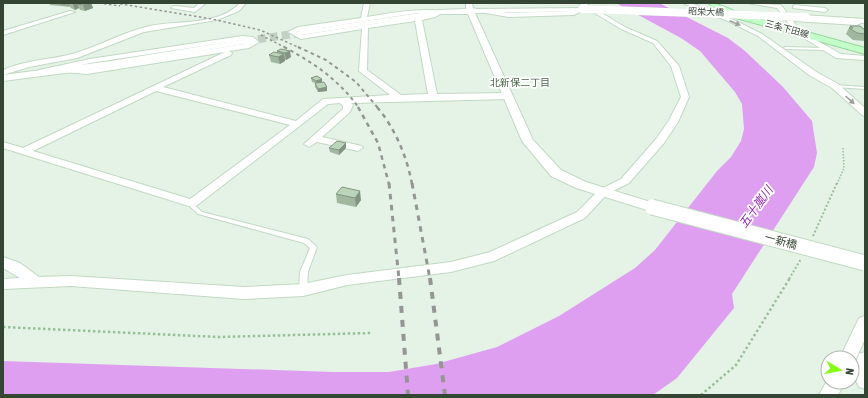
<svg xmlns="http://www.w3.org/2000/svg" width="868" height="398" font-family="'Asap Condensed','Noto Sans JP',sans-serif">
<rect width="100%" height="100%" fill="#e5f3e6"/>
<path fill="#de9ff1" d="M616,3H659L728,38L745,51L783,87L812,121L817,153L814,167L732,294L734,308L677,378L653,395H3V361L333,372H389L436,364L497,347L559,316L635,268L655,250L717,171L731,157L741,141L744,129L742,104L735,92L700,51L681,38Z"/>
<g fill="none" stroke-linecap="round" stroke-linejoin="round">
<path stroke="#c2d0c2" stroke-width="8" stroke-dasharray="8 4" stroke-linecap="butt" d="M246,41L300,33"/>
<defs>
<path id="service" d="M785,47L826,48L828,49L826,50L786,49L784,48Z
M834,85L865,87V89L835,87H834Z
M189,201L191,202L202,212L308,239L317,247L308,272L307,290L306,292L303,293L300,292L299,290L300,272L310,248L304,243L198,214L186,203Z"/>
<path id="minor" d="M199,3H206L195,12L171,8L174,6L194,8Z
M240,3H246L239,11L217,20L144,32L77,58L29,67L3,75V70C25,60 49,60 72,54C98,47 122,32 150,26C178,20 219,26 240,3Z
M364,3H370L367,17C392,13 418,8 442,11V13L435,17L422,20L437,94L508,93L512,96L508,99L351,103L353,105L350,112L322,137L362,146L363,148L358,151L317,142L309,147L304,144L343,109V106L340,103L328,104L196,206L192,207L3,148V142L23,148L225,52L87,74L63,72L59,70L42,74H39V70L90,59L242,36L253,37L259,42L249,48L229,51L232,53L231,55L163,87L296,121L323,99L390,95L359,71L362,29L301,39L288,32L298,27L361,18ZM417,13L430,15L302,35L296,32ZM415,21L428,94L401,95L367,70L368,28ZM242,40L250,41L244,44L87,70L69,68L90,63ZM156,91L290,125L190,199L33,151Z
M578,3H585L625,27L657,41L679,66L689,97L678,122L664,143L629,183L607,194L585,218L494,261L451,272L347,285L303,296L244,299L71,286L3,289V279L20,278L3,268V257L20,263L39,277L71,276L244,287L303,284L347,275L451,262L490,252L577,212L599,190L621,179L656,139L668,122L681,97L671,66L653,43L621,29Z
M683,3H691L734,20L762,34L815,71L838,84L865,108V116L862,115L832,88L809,75L758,36L730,22Z
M747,3L781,5L788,14L783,15L777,8Z
M795,5L825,8L828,10L825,12L793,8V6Z
M582,7L585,9L584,10L574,15L509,17L467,10L470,8L509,13L573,11Z
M70,11L75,12L3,35V31Z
M788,17L856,21L863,20V22L857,25L793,21L800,31L841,54L865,56V60L836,58L796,33L785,19Z
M865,316V339L854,363L852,364V358H840L859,318Z
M865,352V389L859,387L852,374L859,354Z
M828,379V382H845L838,395H819Z"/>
<path id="tertiary" d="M466,3H472L473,9L584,8V10L582,11L475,13L533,140L561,170L586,182L657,204L659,207L657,210H647L576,188L551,176L522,141L468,14H440L300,35L296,33L300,31L440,10L466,9Z
M803,15L865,19V23L806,19L802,17Z
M246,39L250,41L249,43L111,67L3,81V75L111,61Z"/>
<path id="secondary" d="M708,3C720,3 731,10 742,14L865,48V54L736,18L719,12Z"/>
</defs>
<use href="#service" stroke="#c1d9c2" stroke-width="2"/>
<use href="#minor" stroke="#c1d9c2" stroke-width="2"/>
<use href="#tertiary" stroke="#c1d9c2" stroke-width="2"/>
<use href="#secondary" stroke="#96d79b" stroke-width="2"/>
<path stroke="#98c098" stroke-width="1.5" stroke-dasharray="1.5 1.5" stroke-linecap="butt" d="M837,184L844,168L843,148"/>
<path stroke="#98c098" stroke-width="2" stroke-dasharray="2 2" stroke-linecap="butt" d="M813,236L837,183
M789,279L801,259"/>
<path stroke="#98c098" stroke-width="2.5" stroke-dasharray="2.5 2.5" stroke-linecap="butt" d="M3,327L219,337L371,333
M701,395L736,365L790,278"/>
<use href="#service" fill="#fff" fill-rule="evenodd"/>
<use href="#minor" fill="#fff" fill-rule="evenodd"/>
<use href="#tertiary" fill="#fff" fill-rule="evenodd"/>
<use href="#secondary" fill="#c3ffc9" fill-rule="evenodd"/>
<path stroke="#959595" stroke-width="1.5" stroke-dasharray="2.5 2.5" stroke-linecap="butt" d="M99,3L120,6
M115,3L212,19L260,30L300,48
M261,35L286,48"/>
<path stroke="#959595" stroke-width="2" stroke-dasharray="3.5 3.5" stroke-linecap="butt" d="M284,47C314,63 339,80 359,108
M298,47L326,60L356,82L378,108"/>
<path stroke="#959595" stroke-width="2.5" stroke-dasharray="4.5 4.5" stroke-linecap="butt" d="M358,107L378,143L389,184
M377,107C395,128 407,157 412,184"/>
<path stroke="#959595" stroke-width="3" stroke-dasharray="5.5 5.5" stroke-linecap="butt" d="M389,183L399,279
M412,183L430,279"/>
<path stroke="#959595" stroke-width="4" stroke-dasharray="7 7" stroke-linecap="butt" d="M399,278L408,395
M430,278L445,395"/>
<defs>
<path id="tertiary-bridge-far1" d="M582,9L806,17"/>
<path id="tertiary-bridge" d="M652,207L865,263"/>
</defs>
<use href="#tertiary-bridge-far1" stroke="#c1d9c2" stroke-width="8" stroke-linecap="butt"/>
<use href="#tertiary-bridge" stroke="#c1d9c2" stroke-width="17" stroke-linecap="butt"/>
<use href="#tertiary-bridge-far1" stroke="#fff" stroke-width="8"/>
<use href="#tertiary-bridge" stroke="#fff" stroke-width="15"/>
</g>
<path fill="#a1b7a0" d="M49,3H91L93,8L85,11L80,10L79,8L75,10L71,8L70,7L50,5Z
M850,26L865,30V41L853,40L846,34Z
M281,49L291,57L286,60H285V61L280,64L271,62L269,55L277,53V51Z
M311,78L322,79V82L327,91L318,92L315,87V83L312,82Z
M346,143V148L339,155L330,152L329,148Z
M342,187L361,200L356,207L337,203L336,194Z"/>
<path fill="#839582" d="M76,3H79L80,4H77L79,8L75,10L73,4Z
M89,3H91L93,8L85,11L83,5Z
M290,51L291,57L286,60L285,53Z
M284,54L285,61L280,64L278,57Z
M322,79V82L317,84L316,81Z
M327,87V91L318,92V89Z
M346,143V148L339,155V150Z
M360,191L361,200L356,207L355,198Z"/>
<path fill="#bbd5ba" stroke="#839582" d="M56,3H68L69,5H67Z
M81,3H89L83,5L77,4Z
M850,26H860L865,30V34L857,33L849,28H853Z
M281,49L290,51L285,53L277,51Z
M274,52L284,54L278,57L269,55Z
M317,76L322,79L316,81L311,78Z
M324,82L327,87L318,89L315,83Z
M337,141L346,143L339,150L329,148Z
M342,187L360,191L355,198L336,194Z"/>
<defs><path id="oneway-solid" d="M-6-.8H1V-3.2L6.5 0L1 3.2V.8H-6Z"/></defs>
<g fill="#9aa29a">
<use href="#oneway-solid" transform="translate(735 23) rotate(23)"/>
<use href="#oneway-solid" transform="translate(850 100) rotate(42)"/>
</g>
<g text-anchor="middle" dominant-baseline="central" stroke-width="3.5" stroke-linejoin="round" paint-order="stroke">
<g font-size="9" fill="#354534" stroke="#fff">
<text transform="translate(706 12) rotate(2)">昭栄大橋</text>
<text transform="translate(787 29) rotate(15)">三条下田線</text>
</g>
<g font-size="10" fill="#4d684b" stroke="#fff">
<text x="520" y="82">北新保二丁目</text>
</g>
<g font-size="11" fill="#354534" stroke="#fff">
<text transform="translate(781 241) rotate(15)">一新橋</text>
</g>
<g font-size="12" font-style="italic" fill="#942cb3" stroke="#fff">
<text transform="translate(756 207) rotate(-54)">五十嵐川</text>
</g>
</g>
<rect width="868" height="398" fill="none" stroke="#354534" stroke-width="8"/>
<g transform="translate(840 370) rotate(100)"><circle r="19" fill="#ffffff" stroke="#aeb5ae"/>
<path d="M0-3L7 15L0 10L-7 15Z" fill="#87fe11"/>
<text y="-6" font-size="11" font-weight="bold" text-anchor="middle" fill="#354534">N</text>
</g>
</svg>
